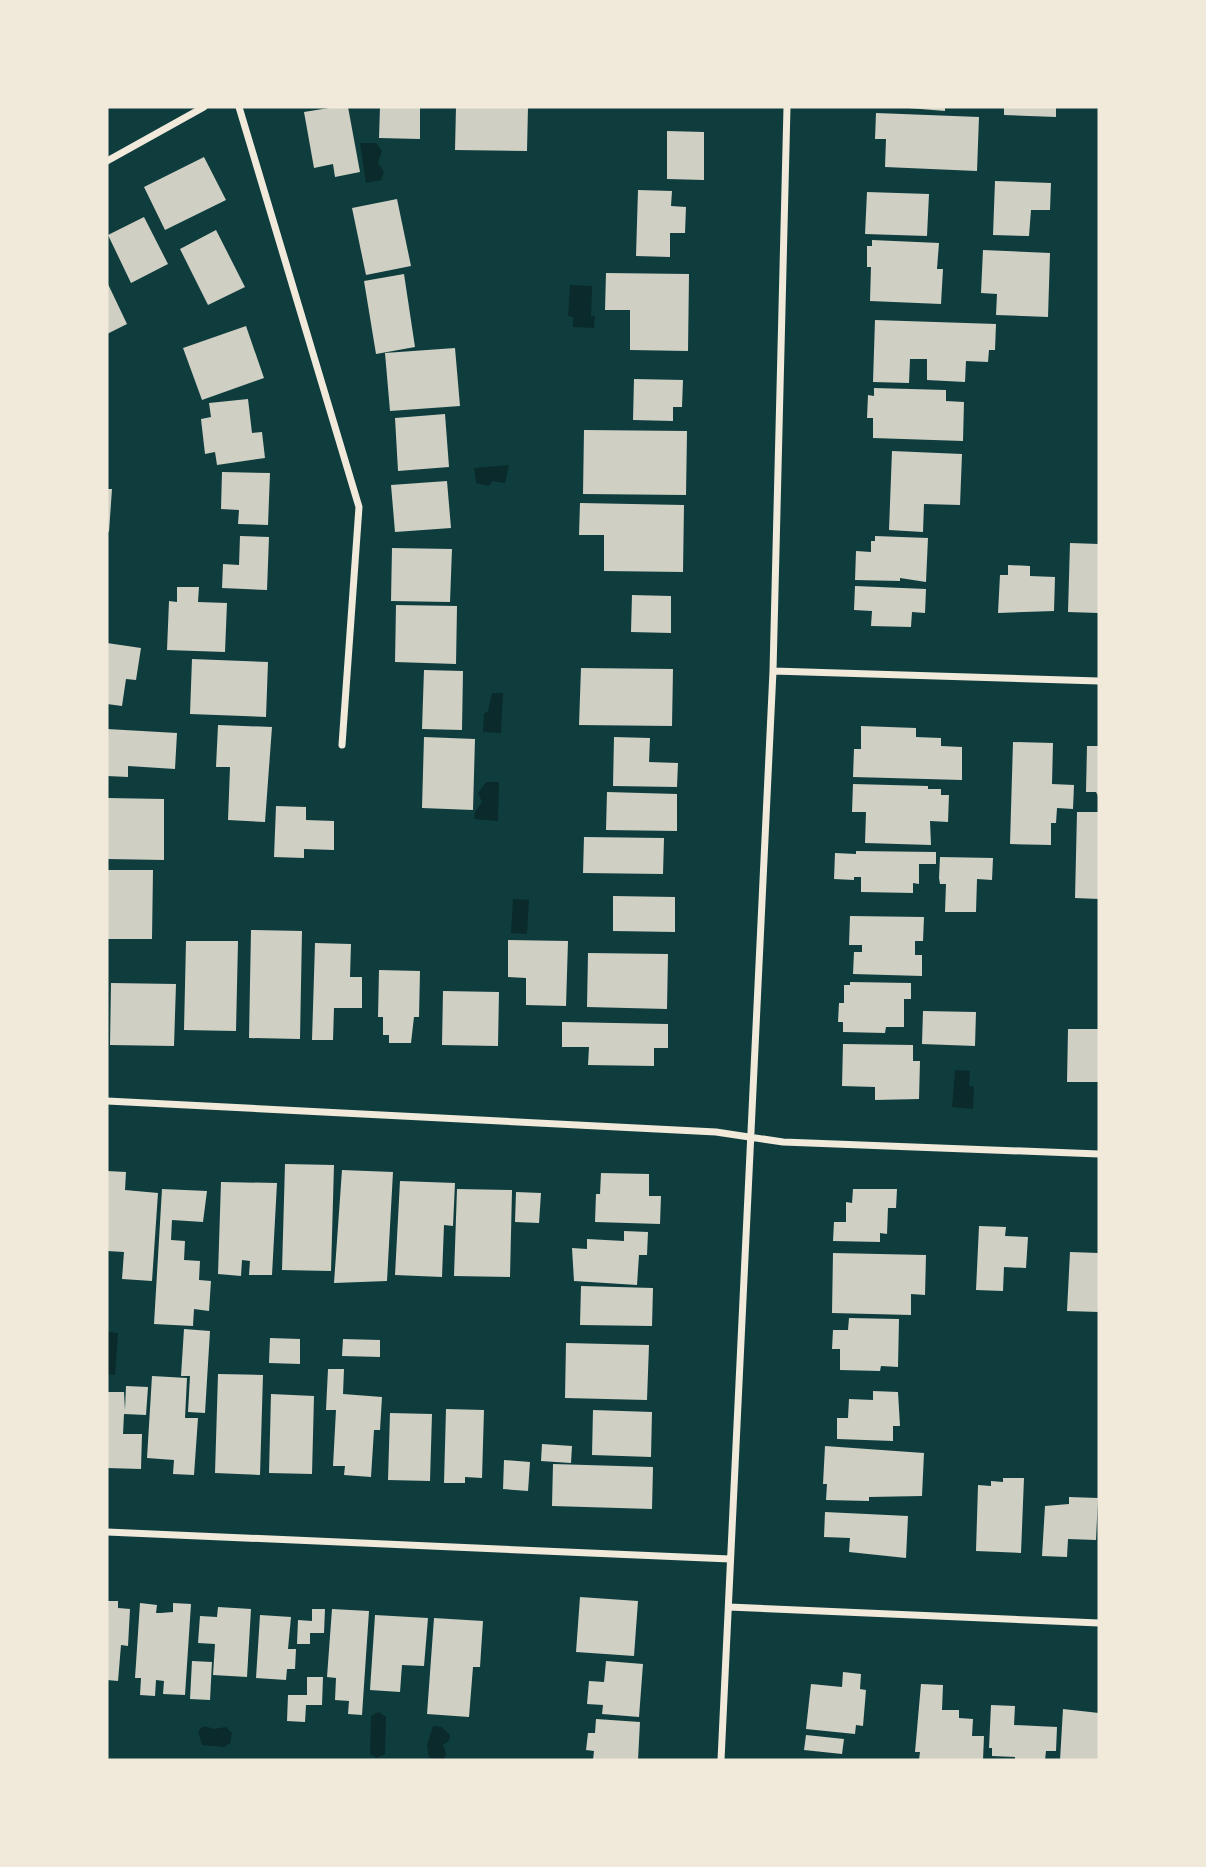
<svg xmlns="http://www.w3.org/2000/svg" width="1206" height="1867" font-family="'Varela Round',sans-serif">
<rect width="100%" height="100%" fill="#0f3d3e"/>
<path fill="#0a2a2b" d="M360,143H376L382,151L378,163L384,172L381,180L366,183Z
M570,285L592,286L591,316H595L594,328L573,327V317L568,316Z
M509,465L505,483L492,481L489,486L476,483L474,468Z
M492,693H503L501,733L483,732L484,714L488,711Z
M486,782H499L498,821L474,819L475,812L482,802L478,793Z
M513,899L529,900L527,934L511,933Z
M955,1070L970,1071L969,1086L974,1087L973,1109L952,1107Z
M107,1332L118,1333L115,1375L107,1374Z
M379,1712L386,1717L385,1754L377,1758L370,1754L371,1716Z
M204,1726L214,1729L226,1727L232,1733L230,1743L224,1747L202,1745L198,1731Z
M433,1726L442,1727L450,1735L449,1741L443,1745L446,1753L444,1760L429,1758L427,1745Z"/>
<path fill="#cfcfc3" d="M335,107H348L360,172L335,177L333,164L314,168L304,112Z
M380,107H420V139L379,138Z
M456,107H528L527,151L455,150Z
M896,107H945V111Z
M1004,107H1056V117L1004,115Z
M876,113L979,117L977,171L885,167L886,139H875Z
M667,131L704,132V180L667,179Z
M204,157L226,200L165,230L144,187Z
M995,181L1051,183L1050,210H1031L1029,236L993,235Z
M638,190L672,191L671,206L686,207L685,233H670V257L636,256Z
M867,192L929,194L927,236L865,234Z
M397,199L411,266L366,275L352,208Z
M144,217L168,264L131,283L108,235Z
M216,230L245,287L208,305L180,249Z
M872,240L939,243L937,269H943L941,304L870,301L871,267H867V246H872Z
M983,250L1050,253L1048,317L996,315L997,294L981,293Z
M606,273L689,274L688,351L630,350V310H605Z
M404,274L415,347L376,354L364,281Z
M107,282L127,324L107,334Z
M875,320L996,324L995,350H989L988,362L966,361L965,382L927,380V359H910L909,383L873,382Z
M246,326L264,378L202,400L183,348Z
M455,348L460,406L390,411L385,353Z
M634,379L683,380L682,407H673V421L633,420Z
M874,388L946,390V401L964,402L963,441L873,438V418H867L868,395L874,396Z
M248,399L252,433L262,432L265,458L217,465L215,452L205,454L201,419L211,417L209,403Z
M445,414L449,467L398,471L395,418Z
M584,430L687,431L686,495L583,494Z
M892,451L962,454L960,505L924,504L923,532L889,530Z
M222,472L270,473L268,525L238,524L239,510L221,509Z
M447,481L451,528L395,532L391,485Z
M107,489H112L109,532L107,531Z
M580,503L684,505L683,572L604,571V535H579Z
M240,536L269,537L267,590L222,588L223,564L239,565Z
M875,536L928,538L926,582L900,578V581L855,580L856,551L871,552V541H875Z
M1070,543L1099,544V613L1068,612Z
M392,548L452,549L450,602L391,601Z
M1008,565L1030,566V576L1055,577L1054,611L998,613L1000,575H1008Z
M855,586L926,589L925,613L912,612L911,627L871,626L872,611L854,610Z
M177,587H199L198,602L227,603L225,652L167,650L169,601L177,602Z
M632,595L671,596V633L631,632Z
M396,605L457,606L456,664L395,662Z
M107,643L141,648L136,680L126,679L122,706L107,704Z
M192,659L268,662L266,717L190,714Z
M581,668L673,669L672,726L579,725Z
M424,670L463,671L462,730L422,729Z
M218,725L272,727L265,822L228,820L230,767H216Z
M861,726L916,728V737L941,738V746L962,747V780L853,777L854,749H861Z
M107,729L177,733L175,769L128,766V777L107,776Z
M424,737L475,739L473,810L422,808Z
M614,737L650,738L649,762L678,763L677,787L613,786Z
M1013,742L1053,743L1052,784L1074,785L1073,809L1057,808L1056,823H1051V845L1010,844Z
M1087,746H1099V798L1096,792H1086Z
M853,784L928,786V789H941V795H949L948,822L930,821L931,845L865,843L866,812H852Z
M607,792L677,794V831L606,830Z
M107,798L164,799V860L107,859Z
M276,806L306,807V820L334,821V850L304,849V858L274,857Z
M1077,812H1099V899L1075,898Z
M584,837L664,838L663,874L583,873Z
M856,851L936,852V864H919V884L913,883V893L861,892V877H854V880L834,879L835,853L856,854Z
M940,857L993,858L992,880L977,879L976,912H945L946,884H940L939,878Z
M107,870H153L152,939H107Z
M613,896L675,897V932L613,931Z
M850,916L924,917L923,941H915V955H922V976L853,974L854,952H862V945H849Z
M251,930L302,931L300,1039L249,1038Z
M508,940L568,941L566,1006L526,1005V978L508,977Z
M186,941H238L236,1031L184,1030Z
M315,943L351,944L350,977H362V1008H334L333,1040H312Z
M588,953L668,954L667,1009L587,1007Z
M379,970L420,971L419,1017H414L411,1043H389V1035H383V1017H378Z
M850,982L911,983V999H904V1027H886L885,1033L843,1032V1022H838L839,1003H844V985H850Z
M111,983L176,984L174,1046L110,1045Z
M443,991L499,992L498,1046L442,1045Z
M923,1011L976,1012L975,1046L922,1044Z
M562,1022L668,1024V1048H654V1066L588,1065L589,1047H562Z
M1068,1029H1099V1082H1067Z
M843,1044L913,1045V1061H920L919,1099L875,1100V1087L842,1086Z
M285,1164L334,1165L331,1271L282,1270Z
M342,1170L393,1172L387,1281L334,1283Z
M107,1171L126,1172L125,1190L158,1193L152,1281L122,1279L124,1252L107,1251Z
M601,1173L649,1174V1196H661L660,1224L595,1222L596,1194H600Z
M400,1181L455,1183L453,1226L444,1225L442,1277L395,1275Z
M221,1182L277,1183L272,1275H249L250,1261L242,1260L241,1276L218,1274Z
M162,1189L207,1191L203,1222L172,1220L171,1240L185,1241L184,1260L200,1261L199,1280L211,1281L209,1311L194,1309L193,1326L154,1324Z
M457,1189L512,1190L510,1277L454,1276Z
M853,1189H897L896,1208H888L887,1234L880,1233V1242L833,1241L834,1222H846V1202L852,1203Z
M516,1192L541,1193L539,1223L515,1222Z
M979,1226L1006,1227L1005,1236L1028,1237L1026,1268L1004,1267L1003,1291L976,1290Z
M624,1231L648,1232L647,1255H639L637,1285L574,1281L572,1248L587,1249V1239L624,1241Z
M1070,1252L1099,1253V1312L1067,1311Z
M833,1253L926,1255L925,1295L911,1294V1315L832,1313Z
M581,1286L653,1288L652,1326L580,1325Z
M849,1318L899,1319L898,1367L881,1366L880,1371L840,1370V1349H832L833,1330H848Z
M184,1329L210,1331L205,1413L188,1412L190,1376H181Z
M270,1338L300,1339V1364L269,1363Z
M343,1339L380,1340V1357L342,1356Z
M566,1343L649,1345L647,1400L565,1398Z
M328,1369H344L343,1394L382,1397L380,1430H374L371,1477L344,1475L345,1466H333L336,1410H326Z
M218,1374L263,1375L260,1475L215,1473Z
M152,1376L187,1378L185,1418H198L194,1475L173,1474L174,1460L147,1458Z
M126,1386L148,1387L146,1415L124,1414L123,1434H142L141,1469L107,1468V1392H124L125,1410Z
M873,1391L898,1392L900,1426H893V1441L837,1439V1418H848L849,1399L873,1400Z
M271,1394L314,1396L312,1474L269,1473Z
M446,1409L484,1410L482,1478L465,1477V1483H444Z
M593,1410L652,1412L651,1457L592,1455Z
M390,1413L432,1414L430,1481L388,1480Z
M542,1444L572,1446L571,1463L541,1461Z
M825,1446L924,1453L922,1496L869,1497V1501L826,1500L827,1484H823Z
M504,1460L530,1462L528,1491L503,1489Z
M553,1464L653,1467L652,1509L552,1506Z
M1003,1478H1024L1021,1553L976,1551L978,1485L991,1486V1481L1003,1482Z
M1069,1497L1098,1498L1096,1540L1068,1539L1067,1557L1042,1556L1045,1506L1069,1504Z
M825,1512L908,1516L906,1558L849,1552L850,1538L824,1537Z
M580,1597L638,1601L634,1656L576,1652Z
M107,1601H118V1608L130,1609L128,1646L121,1645L118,1681L107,1680Z
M140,1603L157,1605L156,1613H161L173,1612V1603L191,1604L185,1695L163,1694L164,1681L156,1680L155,1696L140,1695L141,1678H135Z
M218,1607L251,1609L247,1677L213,1675L215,1644L198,1643L200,1616L217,1617Z
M312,1609H325L324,1633H310V1644H297L298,1620L312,1621Z
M332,1609L369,1611L362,1715L348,1714L349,1701L335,1700L336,1678L327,1677Z
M260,1615L291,1617L288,1649H296L295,1669H287L286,1680L256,1678Z
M375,1615L428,1618L424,1666L402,1665L400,1692L370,1690Z
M434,1618L483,1621L480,1667H473L469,1717L427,1714Z
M192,1661L212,1662L210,1700L190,1699Z
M606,1661L643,1664L639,1717L602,1714L603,1705L587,1704L589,1681L604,1682Z
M843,1672L861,1674L860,1689L866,1690L863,1726L856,1725L855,1734L806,1729L811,1684L842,1687Z
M307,1677H323L322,1705H306L305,1722L287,1721L288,1695H307Z
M921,1684L943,1685L942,1710H959V1718L973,1719L972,1736H984L983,1760H919L920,1752H915Z
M991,1705L1015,1706L1014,1725L1057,1727L1056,1751H1046L1045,1760H1015V1757L992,1756V1748H989Z
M1063,1709L1099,1713V1760H1060Z
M596,1719L640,1722L638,1760H593L594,1751L586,1750L588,1733H595Z
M806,1735L844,1739L842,1754L804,1750Z"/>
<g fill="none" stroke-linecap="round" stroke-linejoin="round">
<path stroke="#f1e9da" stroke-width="7" d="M239,107L359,507L342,745
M107,161L204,107
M773,671L1099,681
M107,1101L716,1132L783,1142L1099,1154
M107,1532L730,1559
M729,1607L1099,1623
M721,1760L773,671L787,107"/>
</g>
<rect width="1206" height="1867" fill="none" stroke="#f1e9da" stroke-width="217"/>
</svg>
